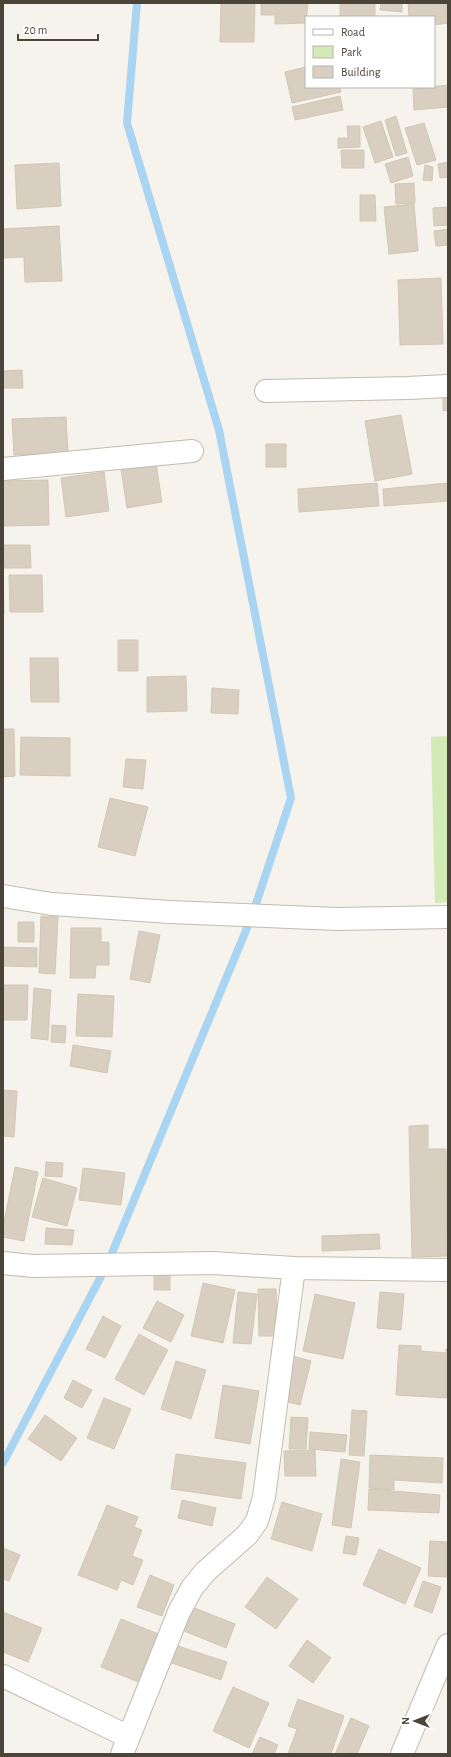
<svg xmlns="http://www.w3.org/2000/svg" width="451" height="1757" font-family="'Alegreya Sans',sans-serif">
<rect width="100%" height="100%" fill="#f6f3ec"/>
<path fill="#d2eab5" d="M448,736V902L435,903L431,737Z"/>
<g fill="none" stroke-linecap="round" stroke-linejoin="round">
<path stroke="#a9d4f2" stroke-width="8" d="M3,1463L107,1265L252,916L291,798L219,430L127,123L137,3"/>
</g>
<path fill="#d8cfc1" stroke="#d3c7b4" d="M221,3H255L254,42H220Z
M261,3H308L306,23L275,24V15H261Z
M340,3H375V17H340Z
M381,3H402V12L380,10Z
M408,3H448V23L434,25V17H409Z
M306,67V87H340L341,92L292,103L285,72Z
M448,85V107L414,110L413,89Z
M340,96L343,110L295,120L292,107Z
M396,116L407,153L396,156L385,120Z
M381,121L393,157L375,163L363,127Z
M424,123L436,160L417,165L405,128Z
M347,126H360V147L338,148V138H348Z
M341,150H364V168H342Z
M408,157L413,176L391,183L385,164Z
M448,162V177L440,178L438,164Z
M59,163L61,206L17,209L15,165Z
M425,165L433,167L432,181L423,180Z
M414,183L415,203L396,204L395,184Z
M360,195H375L376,221H360Z
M414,204L418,251L389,254L384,207Z
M448,207V225L434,226L433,208Z
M59,226L62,281L25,282L24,257L3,258V229Z
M448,229V245L436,246L434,231Z
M441,278L443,344L400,345L398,280Z
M22,370L23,388H3V371Z
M448,387V410L443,411V388Z
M401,415L412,474L375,481L365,421Z
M66,417L68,452L14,455L12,419Z
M266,444H286V467H266Z
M156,463L162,502L127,508L121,469Z
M104,472L109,511L66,517L61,478Z
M48,480L49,525L3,526V481Z
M377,483L379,506L299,512L298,489Z
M448,483V501L384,506L383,489Z
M3,545H30L31,568H3Z
M3,574L4,613H3Z
M9,575H42L43,612H10Z
M118,640H138V671H118Z
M30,658H58L59,702H31Z
M186,676L187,711L147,712V677Z
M212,688L239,690L238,714L211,713Z
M3,729H14L15,776L3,777Z
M21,737L70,738V776L20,775Z
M126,759L146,760L143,789L123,787Z
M110,798L148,807L135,856L98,847Z
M41,916L58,917L55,974L39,973Z
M18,922H34V942H18Z
M71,928H101V942H109V965H96L95,978H70Z
M139,931L160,935L150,983L130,979Z
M3,947L37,948V967L3,966Z
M3,985H28L27,1020H3Z
M34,988L51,990L48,1040L31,1038Z
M78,994L114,996L112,1037L76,1036Z
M52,1025L66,1026L65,1043L51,1042Z
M73,1045L111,1051L107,1073L70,1066Z
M3,1090L17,1091L14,1137L3,1136Z
M428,1125V1149H446L448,1256L412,1257L409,1126Z
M46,1162L63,1163L62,1177L45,1176Z
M15,1167L38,1172L24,1241L3,1237V1227Z
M83,1168L125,1173L121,1205L79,1200Z
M43,1178L77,1188L67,1226L32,1217Z
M46,1228L74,1230L72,1245L45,1244Z
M379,1234L380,1249L322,1251V1236Z
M154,1273H170V1290H154Z
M203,1283L235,1290L223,1343L191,1336Z
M258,1289H276L277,1336H259Z
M238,1292L257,1294L251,1344L233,1343Z
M380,1292L404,1294L401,1330L377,1328Z
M315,1294L355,1303L343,1359L303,1351Z
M157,1301L184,1315L171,1342L143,1328Z
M103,1316L121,1326L105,1358L86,1349Z
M139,1334L168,1350L144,1395L115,1379Z
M399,1345L421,1346V1351L446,1353V1349H448V1398L396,1395Z
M289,1355L311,1361L300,1405L278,1400Z
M176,1361L206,1370L191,1419L161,1409Z
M73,1380L92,1390L82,1408L64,1398Z
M223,1385L259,1391L250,1444L215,1438Z
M104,1398L131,1409L114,1449L87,1438Z
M352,1410L367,1411L364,1456L349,1455Z
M45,1415L77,1438L61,1461L28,1439Z
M291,1417L308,1418L306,1449H289Z
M310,1432L347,1435L345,1452L309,1449Z
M315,1450L316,1476H285L284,1451Z
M176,1454L246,1463L241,1499L171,1489Z
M370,1455L443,1458L442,1483L394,1480V1490L369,1488Z
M341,1459L360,1462L351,1528L332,1525Z
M369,1489L440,1495L439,1513L368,1510Z
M182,1500L216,1508L212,1526L178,1518Z
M282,1502L322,1514L312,1551L271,1539Z
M107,1505L138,1517L134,1527L142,1530L132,1556L143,1560L133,1585L121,1580L117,1590L78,1575Z
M346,1536L359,1538L356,1555L343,1553Z
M430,1541L448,1542V1577L428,1576Z
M3,1548L20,1555L9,1581L3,1579Z
M379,1549L421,1568L405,1604L363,1585Z
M150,1575L174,1585L162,1616L137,1607Z
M267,1577L298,1599L276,1629L245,1607Z
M423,1581L441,1587L432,1613L414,1606Z
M187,1605L235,1624L226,1648L177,1628Z
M3,1612L42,1628L28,1662L3,1652Z
M121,1619L161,1635L141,1683L101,1667Z
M307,1640L331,1658L313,1683L289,1666Z
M175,1645L227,1662L221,1680L169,1662Z
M233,1687L269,1703L249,1748L213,1731Z
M298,1699L344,1716L331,1754H288L297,1729L288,1726Z
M351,1718L369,1726L357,1754L348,1752V1754H335Z
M260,1737L278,1745L274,1754H252Z"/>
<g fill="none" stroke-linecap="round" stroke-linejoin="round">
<defs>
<path id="street" d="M266,391L408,388L448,386
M3,469L192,451
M3,896L52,904L170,912L337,919L448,917
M3,1263L33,1266L213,1263L294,1268L448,1270
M3,1676L129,1737
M122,1754L179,1612L192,1588L205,1572L247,1535L257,1521L264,1497L294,1268
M402,1754L448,1645"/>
</defs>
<use href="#street" stroke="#c2bbae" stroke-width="24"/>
<use href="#street" stroke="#fff" stroke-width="22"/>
</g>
<rect width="451" height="1757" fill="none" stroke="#4b4439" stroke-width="8"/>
<rect x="305" y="16" width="130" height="72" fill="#ffffff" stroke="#b7b4b0"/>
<rect x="313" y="29" width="20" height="6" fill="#ffffff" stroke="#b7b4b0"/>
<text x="341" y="36" font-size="12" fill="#4b4439">Road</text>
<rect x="313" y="46" width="20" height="12" fill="#d2eab5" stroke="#b7b4b0"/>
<text x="341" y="56" font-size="12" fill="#4b4439">Park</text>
<rect x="313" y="66" width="20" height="12" fill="#d8cfc1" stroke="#b7b4b0"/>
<text x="341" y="76" font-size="12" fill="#4b4439">Building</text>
<g transform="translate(415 1721) rotate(270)" stroke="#ffffff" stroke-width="3" paint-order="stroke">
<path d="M0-3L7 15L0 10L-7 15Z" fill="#4b4439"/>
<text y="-6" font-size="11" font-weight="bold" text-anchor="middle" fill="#4b4439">N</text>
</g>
<path d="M18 34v6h80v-6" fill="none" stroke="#4b4439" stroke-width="2"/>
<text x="24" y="34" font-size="12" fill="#4b4439" stroke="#ffffff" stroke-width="3" paint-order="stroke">20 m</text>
</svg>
